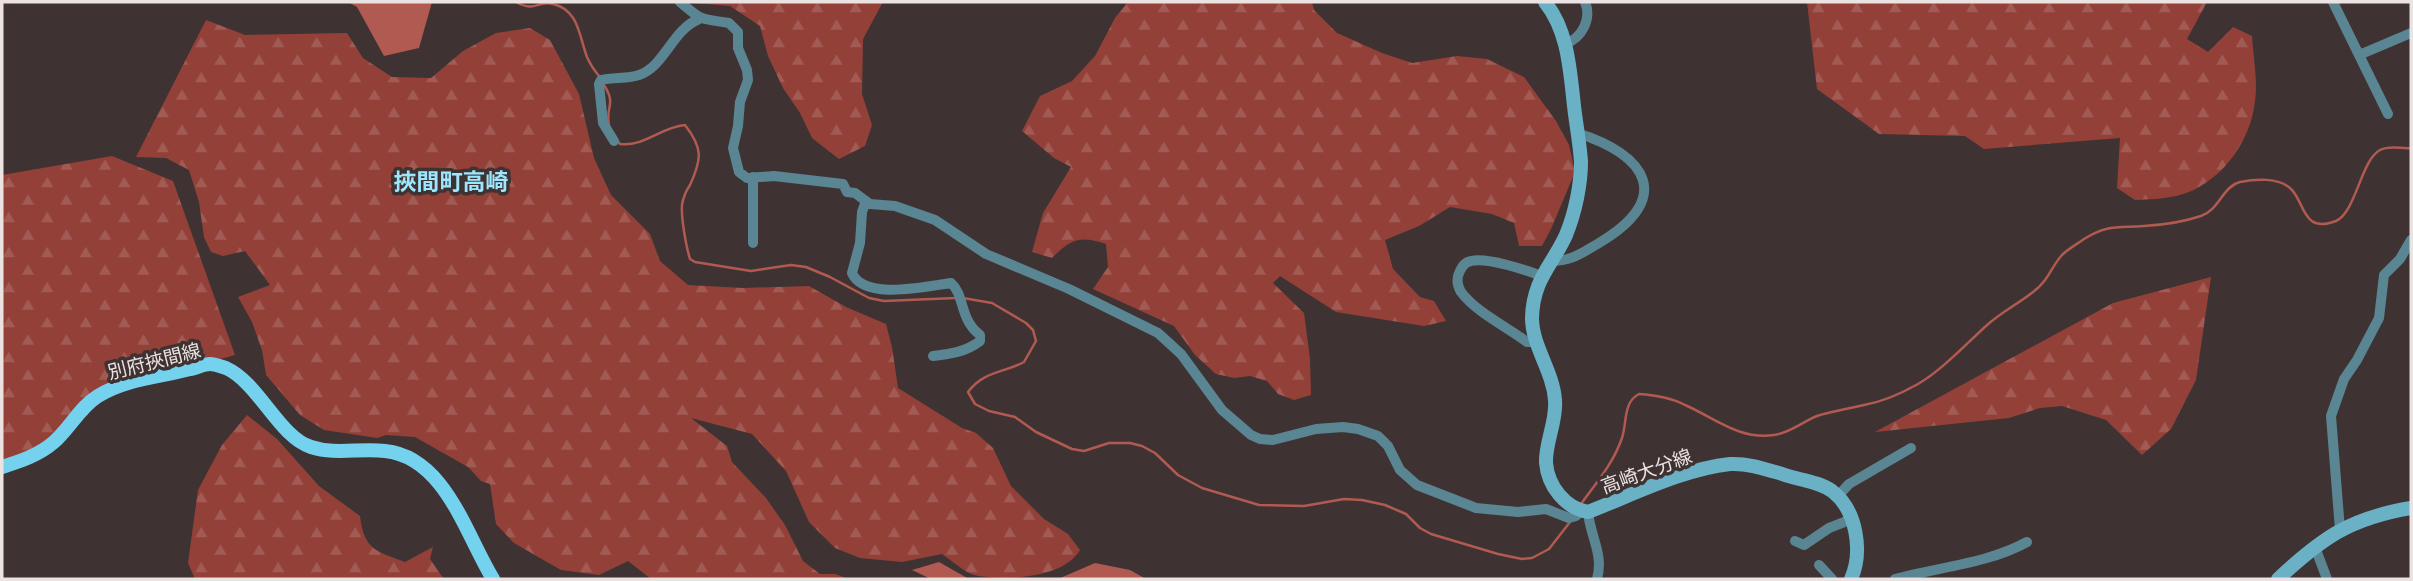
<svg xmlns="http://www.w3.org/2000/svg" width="2413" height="581" font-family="'Playfair Display','Noto Sans JP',serif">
<defs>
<pattern id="forest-firs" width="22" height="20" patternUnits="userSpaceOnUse" patternTransform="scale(1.75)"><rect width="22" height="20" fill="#934038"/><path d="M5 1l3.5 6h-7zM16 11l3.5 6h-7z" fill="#a25b54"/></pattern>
</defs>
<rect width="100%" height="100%" fill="#3e3332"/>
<path fill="url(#forest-firs)" d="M682,2H883L863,39L862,94L872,125L865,146L839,159L812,138L800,113L783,88L768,56L760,26L730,6Z
M1128,2H1312L1314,10L1337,33L1382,53L1412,63L1457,56L1487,59L1524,77L1556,121L1569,145L1575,172L1551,229L1542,246H1519L1514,223L1492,214L1450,207L1419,226L1385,240L1393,269L1420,297L1434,301L1446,321L1424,326L1336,312L1280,276L1273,283L1304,313L1310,359L1311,395L1294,400L1278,394L1267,381L1250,376L1234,378L1216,374L1195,355L1174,326L1093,289L1108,267L1106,244C1081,235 1070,239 1052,258L1032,252L1043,213L1071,167L1054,158L1022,131L1040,96L1072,81L1095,56L1115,18Z
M1807,2H2207L2187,39L2208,52L2233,27L2252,36C2253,56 2258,80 2255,101C2251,139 2225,177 2189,192C2172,199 2153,199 2135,200L2117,188L2120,138L1984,149L1965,136L1879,134L1817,89Z
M206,20L245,35L347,33L363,58L392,77L431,78L463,51L496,33L530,28L550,40L579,94L594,158L611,195L650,234L660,261L688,285L743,288L809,286L846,307L886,324L892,347L898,388L962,428L976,433L993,448L1011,486L1044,519L1068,534L1080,550C1063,579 1004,581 974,575C963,571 951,560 942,554L902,562L860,558L835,548L809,522L786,471L752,434L691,418L727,446L732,462L766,498L785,525L803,561L820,574H835L849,579H651L628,561L599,575L561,570L540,558L514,543L496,524L490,484L481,481L468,467L415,437L386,435L377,438L324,430L300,415L266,375L262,350L252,322L238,297L270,285L245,251L223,256L211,252L204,237L199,202L189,170L166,158L136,157Z
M112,156L173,181L235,355L152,378L97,397L54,442L2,466V175Z
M2211,277L2196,380L2171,429L2142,455L2106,420L2062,406L2040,408L2009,418L1875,432L2113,303Z
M247,415L277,439L319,486L360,516C364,550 376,551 405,562L433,547L430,559L444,579H195L188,563L198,490L222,445Z"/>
<path fill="#b15a51" d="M348,2H432L419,48L384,56L357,7Z
M939,562L969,579H931L912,570Z
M1095,563L1130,570L1146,579H1058Z"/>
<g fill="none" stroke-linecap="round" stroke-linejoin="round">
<path stroke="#b15a51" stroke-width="2.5" d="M431,2H480
M516,2C536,13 537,0 553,4C579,10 579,36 587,57C590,64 594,70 599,76
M602,82C618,105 605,105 609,125
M617,140L620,144C644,147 661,127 685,125C703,148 702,159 690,185C686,191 683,198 682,205C681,218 686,246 690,259L695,262L751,271L791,265L806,267L830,277L869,298L884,301L956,298
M963,298L992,303L1026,323L1033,330L1036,341L1024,362C1003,373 984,371 968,392L975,404L989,411L1015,417L1036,432L1072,449L1084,451L1109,443H1130L1142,446L1155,453L1178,475L1202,488L1259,505L1304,506L1344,499L1362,500L1385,505L1406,514L1420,528L1431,534L1498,554L1522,559L1532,558L1549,549L1570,522
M1581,504C1596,483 1613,464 1622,438C1627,423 1623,402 1639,394C1654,395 1672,398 1685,405C1715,418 1739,440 1774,435C1790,433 1802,422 1817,416C1832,411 1848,409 1864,405C1881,402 1902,393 1918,384C1942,370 1965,345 1986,326C2000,313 2018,304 2033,292C2049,280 2051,267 2062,255C2068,249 2077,244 2084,239C2108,224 2118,228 2144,226C2163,225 2183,222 2201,216C2219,210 2223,186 2240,182C2255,179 2279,177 2291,189C2305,202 2302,234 2336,221C2356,212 2361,160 2380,150C2390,145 2401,149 2411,148"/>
<path stroke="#5a8592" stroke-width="10" d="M680,2C704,22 698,18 729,23L738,32V48L747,70L748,80L740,102L738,126L733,148L739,172L747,178L774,176L843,184L847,192L855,193L870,204L895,206L935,220L986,254L1069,289L1158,333L1181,354L1222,410L1251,435L1260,439L1273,440L1316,429L1343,427L1358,429L1378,436L1388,446L1400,470L1417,485L1476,508L1518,512L1546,509L1569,518L1576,516L1582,511
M2333,2L2388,114
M1565,44C1582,38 1592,19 1585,2
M2359,55L2411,33
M614,141L603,123L599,84L601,80C613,77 628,79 639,75C665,66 672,30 699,19
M866,201L862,212L860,243L852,273C864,301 927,286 951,283C965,295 959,319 980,335V341C966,352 950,354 933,356
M753,243V177
M1550,261C1572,261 1580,254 1599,243C1674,199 1648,155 1577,133
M1536,342H1527C1506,326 1477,313 1461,292C1457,285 1456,278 1460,271C1462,266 1466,262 1471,261C1487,257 1526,270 1541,276
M1837,497L1849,484L1911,448
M1588,512C1590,536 1604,554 1597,579
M2340,530L2331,416L2344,379L2357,360L2379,318L2384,275L2400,259L2411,240
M1795,541L1804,545L1829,528L1852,519
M2315,547L2327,579
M1819,565L1832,579
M1895,579C1938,567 1987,564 2027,542"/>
<path stroke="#6ab1c6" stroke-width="14" d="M1545,2C1570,33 1570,76 1575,114C1577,129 1580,146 1581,162C1581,185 1575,213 1566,235C1552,266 1533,279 1532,318C1532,346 1553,371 1555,400C1557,421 1545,443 1546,463C1548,486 1565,508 1588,512C1632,495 1683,469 1730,464C1748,463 1765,469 1782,474C1798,480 1818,481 1832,491C1857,510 1863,552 1851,579
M2278,579C2322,538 2350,518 2411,508"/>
<path stroke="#74d2ee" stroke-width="14" d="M2,467C21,461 39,455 54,442C70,428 80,407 98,396C125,379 160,377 190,369C196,368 204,364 210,364C215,364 222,367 226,368C259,383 279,437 311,447C335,455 360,448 385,451C445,457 466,535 493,579"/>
</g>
<g text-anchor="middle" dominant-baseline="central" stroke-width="7" stroke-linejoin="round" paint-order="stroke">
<g font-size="19" fill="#eae3e2" stroke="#3e3332">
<text transform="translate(154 360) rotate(-14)">別府挾間線</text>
<text transform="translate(1646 470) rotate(-20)">高崎大分線</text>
</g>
<g font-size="23" font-weight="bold" fill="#9ce7fd" stroke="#3e3332">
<text x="451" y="180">挾間町高崎</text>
</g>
</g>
<rect width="2413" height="581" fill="none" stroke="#eae3e2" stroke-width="7"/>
</svg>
